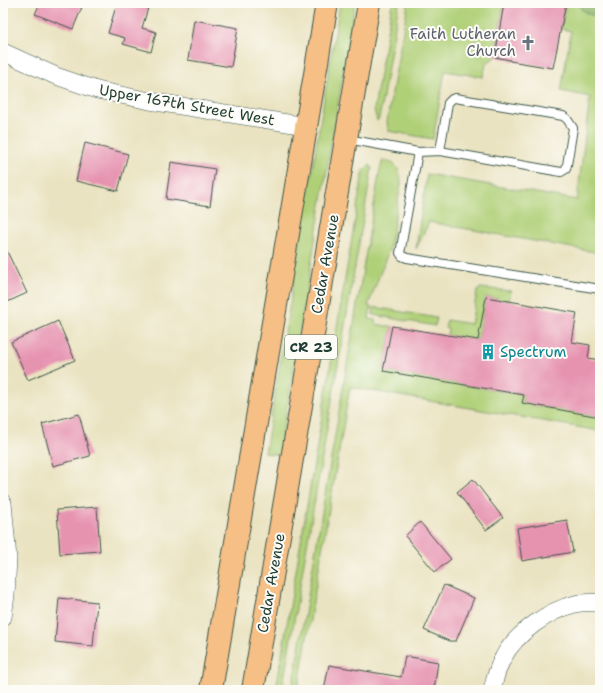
<svg xmlns="http://www.w3.org/2000/svg" width="603" height="693" font-family="'Shantell Sans',sans-serif">
<rect width="100%" height="100%" fill="#fdfcf7"/>
<filter id="ink" filterUnits="userSpaceOnUse"><feTurbulence type="fractalNoise" baseFrequency=".025" numOctaves="2"/><feDisplacementMap in="SourceGraphic" scale="8" xChannelSelector="R" yChannelSelector="G"/><feConvolveMatrix kernelMatrix="1 2 1 2 8 2 1 2 1" color-interpolation-filters="sRGB"/></filter>
<filter id="wash" filterUnits="userSpaceOnUse"><feTurbulence type="fractalNoise" baseFrequency=".012" numOctaves="4" result="noise"/><feDisplacementMap in="SourceGraphic" scale="16" xChannelSelector="R" yChannelSelector="G"/><feGaussianBlur stdDeviation="0.9" result="paint"/><feColorMatrix in="noise" values="0 0 0 0 0 0 0 0 0 0 0 0 0 0 0 0 0 1.4 0 .05"/><feComposite in="paint" operator="in"/></filter>
<g filter="url(#wash)">
<rect width="100%" height="100%" fill="#eae3c1"/>
<path fill="#b0d078" stroke="#688656" d="M340,3H355L279,455L265,453Z
M392,3H399L379,119L377,121L374,109Z
M408,3H504L495,57L486,64L483,77L445,71L433,139L388,131L387,121Z
M566,3H577L583,11L600,19V253L429,222L416,249L427,174L577,200L590,97L561,91L571,31L561,29Z
M383,160C397,162 401,172 401,184L390,247L368,306L371,307L369,319L375,320L376,324L386,326H392L383,371L524,395L522,403L600,417V431L350,387L298,690H292L380,169Z
M370,165L372,168L282,690H276L363,172L364,170Z
M480,288L511,291L509,301L486,297L478,340L447,335L448,329L445,328L447,320L471,324L477,292Z
M374,307L437,318L435,326L373,315Z"/>
<path fill="#8cb268" stroke="#56784e" d="M577,3H600V19L583,11Z"/>
<g id="blocks">
<path fill="#e693b0" d="M40,3H73L82,7L73,29L35,14Z
M117,3H130L148,8L142,28L156,32L151,52L123,44L125,38L108,33Z
M504,3H566L553,68L510,61V60L495,57Z
M194,20L238,28L231,67L188,60Z
M85,143L128,154L118,191L76,181Z
M171,162L215,169L210,206L166,199Z
M3,243L27,293L3,304Z
M486,297L577,313L572,342L590,345L588,358L600,360V417L522,403L524,395L383,371L392,326L478,340Z
M58,321L75,360L28,380L11,342Z
M79,414L90,456L53,466L42,424Z
M473,479L503,518L486,530L457,492Z
M97,507L100,551L60,554L57,510Z
M567,520L573,552L522,561L517,528Z
M420,522L451,559L435,572L405,536Z
M444,585L474,598L456,641H449L424,630Z
M59,598L97,602L93,646L55,642Z
M405,656L438,662L434,690H324L329,665L401,677Z"/>
</g>
</g>
<g filter="url(#ink)">
<use href="#blocks" fill-opacity="0" stroke="#3d5649" stroke-width="1"/>
<g fill="none" stroke-linecap="round" stroke-linejoin="round">
<defs>
<path id="lane" d="M347,139L418,152L440,151L561,172L566,169L567,165L573,128L567,119L563,116L455,98L452,99L448,103L440,151
M418,152L401,248L400,253L402,256L407,258L600,289"/>
<path id="street" d="M3,52L56,76L97,90L150,101L306,126
M3,503L8,558L6,595L3,617
M492,690C495,679 497,668 503,658C515,634 549,610 575,604C583,602 592,603 600,602"/>
<path id="primary" d="M211,690L327,3
M253,690L369,3"/>
</defs>
<use href="#lane" stroke="#3d5649" stroke-width="10"/>
<use href="#street" stroke="#3d5649" stroke-width="18"/>
<use href="#primary" stroke="#3d5649" stroke-width="24"/>
<use href="#lane" stroke="#fff" stroke-width="8"/>
<use href="#street" stroke="#fff" stroke-width="17"/>
<use href="#primary" stroke="#f5bf86" stroke-width="22"/>
</g>
</g>
<defs>
<symbol id="church-bare" viewBox="-9 -9 18 18"><path d="M-1.2-6h2.4v3.5h3.3v2.4h-3.3V6h-2.4V-.1h-3.3v-2.4h3.3Z" fill="#6b7280" stroke="#fdfcf7" stroke-width="2.5" paint-order="stroke"/></symbol>
<symbol id="building-bare" viewBox="-9 -9 18 18"><path d="M-4-6H4V6H1V3H-1V6H-4ZM-2.5-4.3h1.7v1.8h-1.7ZM.8-4.3h1.7v1.8H.8ZM-2.5-1h1.7V.8h-1.7ZM.8-1h1.7V.8H.8Z" fill="#0f9aa8" stroke="#fdfcf7" stroke-width="2.5" paint-order="stroke"/></symbol>
</defs>
<g fill-rule="evenodd">
<use href="#church-bare" x="517" y="32" width="22" height="22"/>
<use href="#building-bare" x="477" y="341" width="22" height="22"/>
</g>
<g text-anchor="middle" dominant-baseline="central" stroke-width="4" stroke-linejoin="round" paint-order="stroke">
<rect fill="#fdfcf7" stroke="#62766e" stroke-width="1" x="285" y="335" width="52" height="24" rx="3"/>
<g font-size="14" font-weight="bold" fill="#1f3d34">
<text x="311" y="347">CR 23</text>
</g>
<g font-size="15" fill="#5b616d" stroke="#fdfcf7" text-anchor="end">
<text x="516" y="34">Faith Lutheran<tspan x="516" dy="17">Church</tspan></text>
</g>
<g font-size="15" fill="#1f3d34" stroke="#fdfcf7">
<text transform="translate(187 105) rotate(10)">Upper 167th Street West</text>
<text transform="translate(325 264) rotate(-80)">Cedar Avenue</text>
<text transform="translate(271 583) rotate(-80)">Cedar Avenue</text>
</g>
<g font-size="15" fill="#0d838f" stroke="#fdfcf7" text-anchor="start">
<text x="500" y="352">Spectrum</text>
</g>
</g>
<rect width="603" height="693" fill="none" stroke="#fdfcf7" stroke-width="16"/>
</svg>
